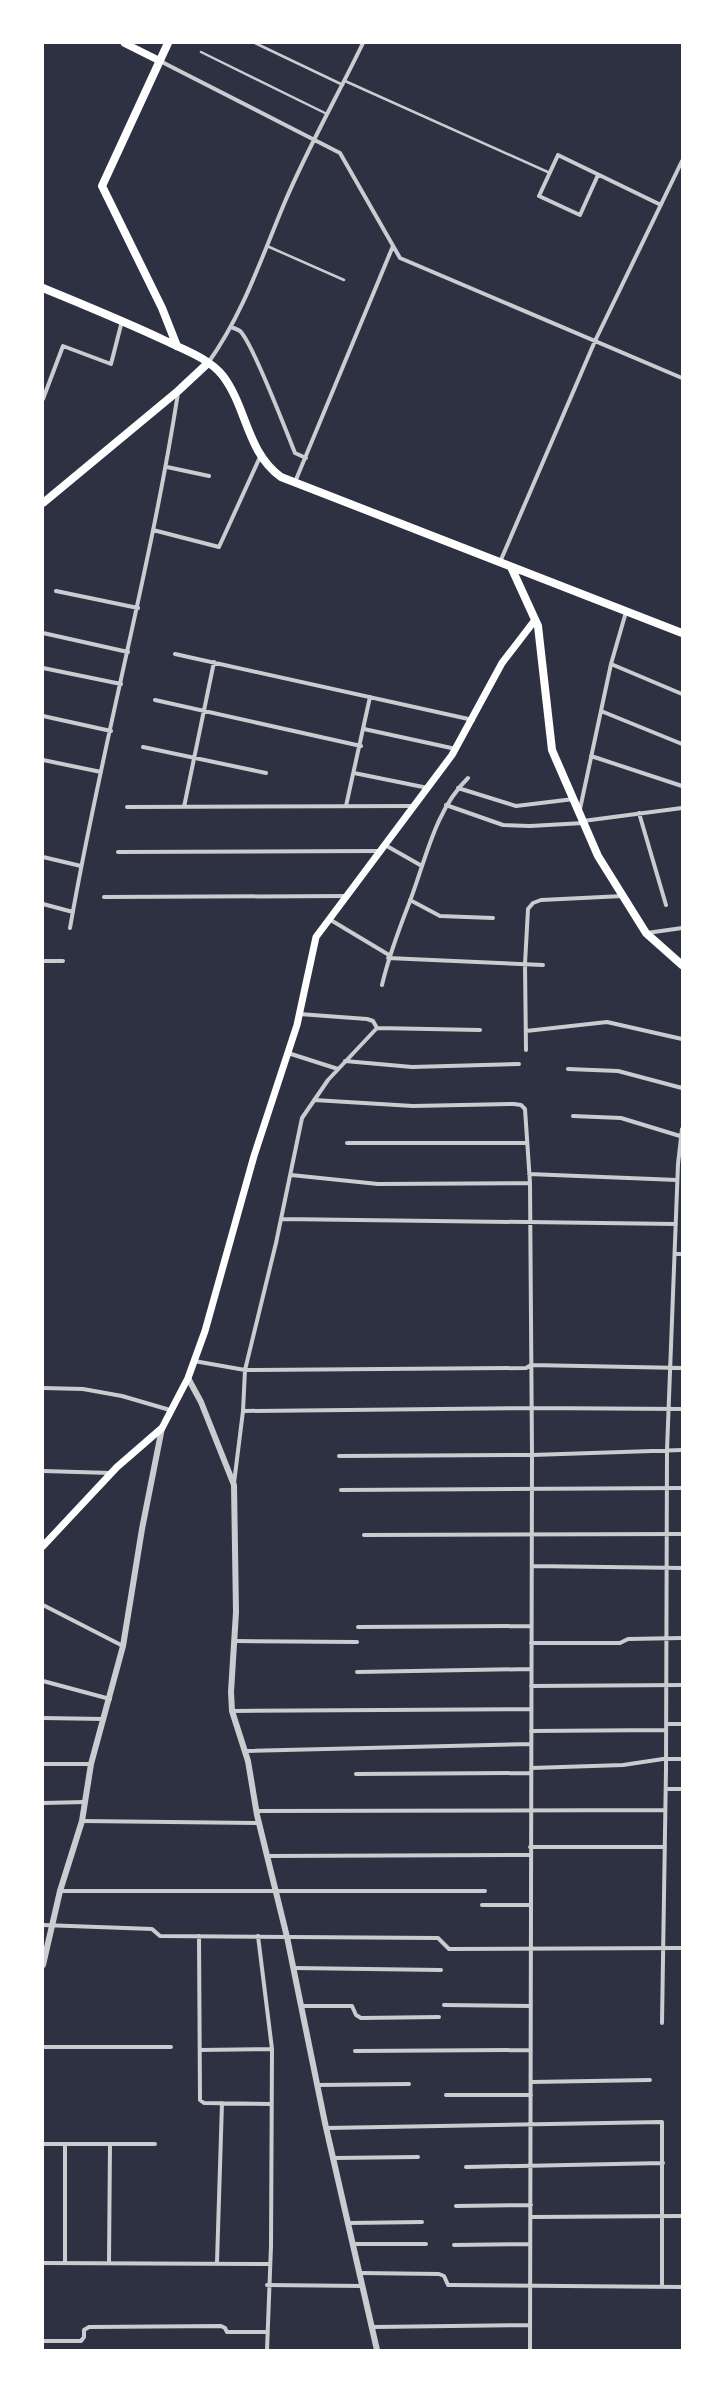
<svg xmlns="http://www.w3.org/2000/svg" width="725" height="2393" font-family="Figtree,sans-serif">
<rect width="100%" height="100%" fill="#2d3142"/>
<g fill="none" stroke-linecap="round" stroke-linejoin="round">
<path stroke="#caccd0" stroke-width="2.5" d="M255,43L343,85
M201,52L327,114
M345,81L550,173
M267,246L344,280"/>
<path stroke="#caccd0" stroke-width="4" d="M160,61L340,153L400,258L682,378
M598,175L580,215L539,196L558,155L661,205
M231,327C234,328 237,329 240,331C253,343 286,431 295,453L306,458
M208,363C243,314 261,259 284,204C307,149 337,97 363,43
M43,399L63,346L111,364L122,321
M167,467L209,476
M295,482L393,246
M153,530L219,547L260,457
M500,562L595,341L682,161
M56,591L138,608
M43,633L128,652
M175,654L473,720
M611,664L682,694
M43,668L121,684
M155,700L361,746
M601,711L682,744
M43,716L111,731
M364,729L456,749
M143,747L266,773
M591,756L682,786
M43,760L101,772
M354,773L428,788
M458,788L516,806L574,799
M446,805L503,825L530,826L584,823
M346,806L370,697
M127,807L414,806
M184,807L214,662
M580,809L611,664L626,612
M639,813L666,905
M583,821L682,808
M385,845L422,866
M118,852L379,851
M43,857L81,866
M104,897L346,896
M410,900L440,916L493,918
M43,904L73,912
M329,919L389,955
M70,928C101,748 150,573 178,393
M647,933L682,928
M388,958L543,965
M43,961H63
M382,985C389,955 399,929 410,901C426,859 435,810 468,778
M299,1014L367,1019L373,1021L377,1028
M526,1031L607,1022L682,1039
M526,1050L525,964L528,909L533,903L541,900L623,896
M288,1053L338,1069
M345,1061L412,1067L519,1064
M568,1069L618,1071L682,1088
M314,1100L413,1106L514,1104L521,1105L525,1109L530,1183L532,1455L530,2350
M573,1116L621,1118L680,1136
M347,1143H527
M529,1174L677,1180
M291,1175L378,1184L530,1183
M282,1219L676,1224
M675,1254H682
M194,1361L245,1370L526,1368L531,1365L682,1368
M43,1388L83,1389L122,1396L170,1410
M243,1411L531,1408L682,1409
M339,1456L532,1455L682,1450
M43,1471L111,1473
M234,1483L243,1411L245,1370L276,1243L302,1118L328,1080L377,1028L480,1030
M341,1490L682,1488
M364,1535L682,1534
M532,1566L682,1568
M43,1605L123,1646
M358,1627L531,1626
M234,1641L357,1642
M531,1643H620L628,1639L682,1638
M357,1672L531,1669
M43,1681L110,1699
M531,1686L682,1685
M232,1711L531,1709
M43,1718L104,1719
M666,1724H682
M531,1731L666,1730
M245,1751L531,1744
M43,1764H91
M531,1768L623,1765L663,1759H682
M356,1774L530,1773
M666,1789H682
M43,1803L85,1802
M256,1811L665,1810
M82,1821L259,1823
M530,1847H665
M267,1856L530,1855
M60,1891H485
M482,1905H531
M43,1925L152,1929L160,1936L438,1938L449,1949L682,1948
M199,1936L200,2100L204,2103L271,2104
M258,1936L272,2049L271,2246L267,2350
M294,1968L441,1970
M444,2005L531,2006
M302,2006H352L356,2015L361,2018L439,2017
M662,2023L666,1769L667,1450L678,1164L682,1129
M43,2047H171
M200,2050L272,2049
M355,2051L531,2050
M531,2082L650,2080
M318,2085L409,2084
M446,2095H531
M326,2128L662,2122V2287
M43,2144H155
M65,2144V2262
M333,2158L418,2157
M466,2167L663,2163
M456,2206L531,2205
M531,2217L682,2216
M349,2223L422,2222
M354,2244H426
M454,2245L530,2244
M109,2262L110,2144
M217,2262L222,2103
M43,2263L269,2264
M361,2273L439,2274L444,2276L448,2285H452L682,2287
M267,2285L363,2286
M373,2327L530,2325
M43,2341H81L84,2337V2330L89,2327L221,2326L225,2328L227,2332H267"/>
<path stroke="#caccd0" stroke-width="6" d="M188,1378L201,1402L234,1485L236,1612L231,1692L232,1711L248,1761L257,1815L287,1937L325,2123L377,2350
M43,1965L60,1891L82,1821L91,1764L123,1646L142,1529L162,1428"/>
<path stroke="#fff" stroke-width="7" d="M124,43L160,61
M43,1546L117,1467L162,1428L188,1378L205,1331L254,1156L297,1025L316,937L452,755L502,663L535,620"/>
<path stroke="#fff" stroke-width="8" d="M168,43L102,186L162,308L177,346
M43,288C84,305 126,322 166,341C185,350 210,359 223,376C247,408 247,453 281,477L682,633
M43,503L178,391L208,363
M511,567L538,626L552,750L598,856L646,933L682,965"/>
</g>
<rect width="725" height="2393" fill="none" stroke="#ffffff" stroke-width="88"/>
</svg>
